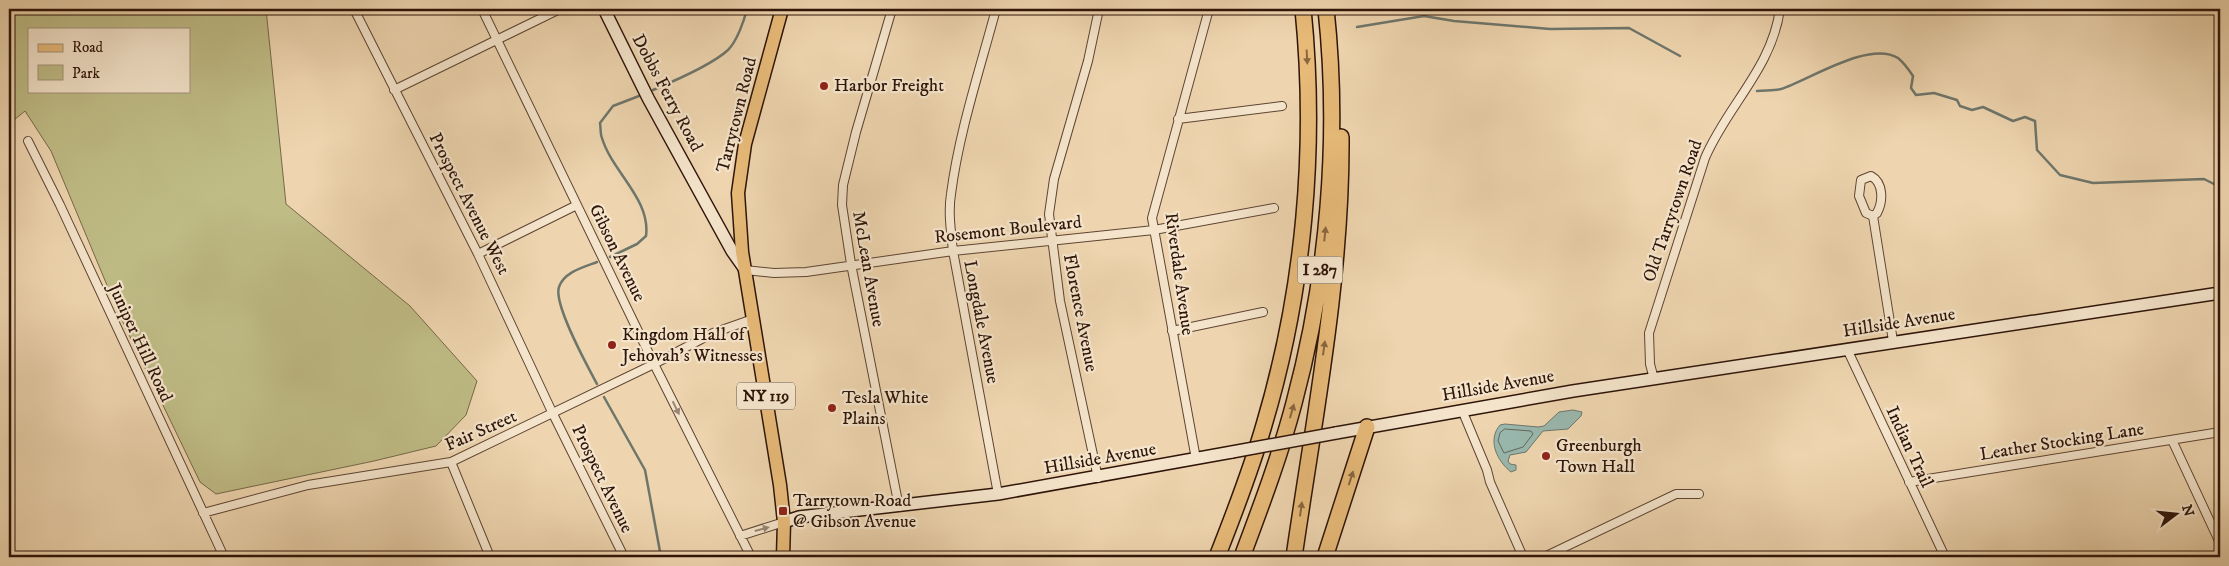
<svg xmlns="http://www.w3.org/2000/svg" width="2229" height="566" font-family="'IM FELL DW Pica',serif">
<rect width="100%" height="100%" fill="#eed5af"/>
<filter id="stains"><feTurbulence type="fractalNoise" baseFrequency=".004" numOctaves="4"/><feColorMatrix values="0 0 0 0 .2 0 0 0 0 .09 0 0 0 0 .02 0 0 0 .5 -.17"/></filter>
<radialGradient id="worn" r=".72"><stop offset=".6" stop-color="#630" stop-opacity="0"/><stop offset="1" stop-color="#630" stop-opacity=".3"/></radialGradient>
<path fill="#bfbc86" stroke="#766848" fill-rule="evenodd" d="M9,9H266L286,204L410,306L477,381L466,415L436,446L374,461L216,494L200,482L119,314L51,151L25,111L9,124ZM29,29H189V91H29Z"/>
<path fill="#99b8ae" stroke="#6e766c" d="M1573,410L1582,412L1581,416L1568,429L1543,431L1526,452L1510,455L1508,461L1510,464L1516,465V470L1511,472C1497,461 1487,440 1500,425L1505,424L1538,427L1544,426L1559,412Z"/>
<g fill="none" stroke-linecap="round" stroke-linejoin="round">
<path stroke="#64665c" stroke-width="1" d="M1505,429L1531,431L1533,434L1523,447L1504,453L1498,441L1500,433Z"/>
<path stroke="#6e766c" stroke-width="2.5" d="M1357,27L1424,16L1454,21L1550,29L1629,28L1680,56
M653,90C672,82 713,64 728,50C737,41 744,21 747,9
M1757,91C1765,90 1773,91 1781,89C1809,80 1869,40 1898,58C1903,62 1909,70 1913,76L1911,88L1916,95L1934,93L1957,100L1960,106L1972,110L1983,107L2013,121L2025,117L2035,121L2037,150L2060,175L2093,183L2204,179L2220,187
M610,257L637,244L646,236C651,199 612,172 602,138C600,134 601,128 600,123L613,106L639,96
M597,384C588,367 553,304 559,287C564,272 584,267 597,262
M604,397L645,470L661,557"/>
<defs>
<path id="minor" d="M354,9L478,254L553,414L624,557
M482,9L654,364L751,557
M892,9L856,132L843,185L842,205L851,264L899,507
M996,9C980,69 959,132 951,194C948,212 951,232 953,251L998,494
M394,90L560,9
M1178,119L1282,106
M28,141L60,205L224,557
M1871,176C1884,183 1883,202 1877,213L1873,216L1866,213L1859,196L1861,180Z
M1873,216L1893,341
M478,254L577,205
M745,270L774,273L806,272L953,251L1154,230L1274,208
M1172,331L1263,312
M1847,349L1945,557
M1654,379L1650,364L1649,333L1705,158C1727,106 1772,68 1780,9
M1462,410L1487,470L1490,482L1523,557
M2172,440L2220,543
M1196,459L1152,218L1209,9
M451,462L490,557
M1098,478L1060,301L1049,214L1054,179L1088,61L1099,9
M1909,482L2220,432
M203,513L308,485L451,462L654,364L713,333L753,319
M740,536L784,522
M1544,557L1676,494H1699"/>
<path id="secondary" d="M604,9L648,98L732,251L744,268
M1336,433L1573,391L2220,293
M784,522L799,517L998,494L1232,452"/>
<path id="primary" d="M782,9L745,144L738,193L742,252L780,485L784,522L783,557"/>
<path id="motorway" d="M1217,557C1234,514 1251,470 1264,425C1304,291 1317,148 1303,9
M1242,557C1261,506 1280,456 1294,403C1328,276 1340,139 1326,9
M1294,557C1314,418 1342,278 1341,137
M1325,557L1367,427"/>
</defs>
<use href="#minor" stroke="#5e4432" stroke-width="10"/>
<use href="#secondary" stroke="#2e1409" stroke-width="14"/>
<use href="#primary" stroke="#2e1409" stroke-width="15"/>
<use href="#motorway" stroke="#2e1409" stroke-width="18"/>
<use href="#minor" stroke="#f4e4cb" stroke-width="8"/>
<use href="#secondary" stroke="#f4e4cb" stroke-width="11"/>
<use href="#primary" stroke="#e7ba78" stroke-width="12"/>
<use href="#motorway" stroke="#e7ba78" stroke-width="15"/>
<defs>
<path id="secondary-bridge" d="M1232,452L1336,433"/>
</defs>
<use href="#secondary-bridge" stroke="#2e1409" stroke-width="14" stroke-linecap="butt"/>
<use href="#secondary-bridge" stroke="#f4e4cb" stroke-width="11"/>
</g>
<defs><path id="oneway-solid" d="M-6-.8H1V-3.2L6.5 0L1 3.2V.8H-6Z" transform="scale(1.25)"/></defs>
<g fill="#8a6740">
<use href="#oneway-solid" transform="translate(1307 57) rotate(87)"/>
<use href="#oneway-solid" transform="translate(1325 234) rotate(-84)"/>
<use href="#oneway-solid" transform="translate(1324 348) rotate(-82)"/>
<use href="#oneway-solid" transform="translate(1292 411) rotate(-74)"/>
<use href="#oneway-solid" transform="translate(1351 478) rotate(-72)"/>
<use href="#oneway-solid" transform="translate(1301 509) rotate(-82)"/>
</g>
<g fill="#9b8674">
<use href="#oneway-solid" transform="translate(676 408) rotate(64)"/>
<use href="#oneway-solid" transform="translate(762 529) rotate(-15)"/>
</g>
<g fill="#8f2418" stroke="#f4e4cb" stroke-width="2">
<circle cx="824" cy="86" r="5"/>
<circle cx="612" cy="345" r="5"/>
<circle cx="832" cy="408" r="5"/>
<circle cx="1546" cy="456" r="5"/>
<rect x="778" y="506" width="10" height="10" rx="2.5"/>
</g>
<g text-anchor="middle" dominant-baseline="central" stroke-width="4.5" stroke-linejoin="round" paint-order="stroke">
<g fill="#f4e4cb" stroke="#695243" stroke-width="1">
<rect x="1297.5" y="256.5" width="45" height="27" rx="4"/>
<rect x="737" y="382.5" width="58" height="27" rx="4"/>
</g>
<g font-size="16" font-weight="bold" fill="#2e1409">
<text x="1320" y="270">I 287</text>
<text x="766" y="396">NY 119</text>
</g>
<g font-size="18" fill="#2e1409" stroke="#f4e4cb" text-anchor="start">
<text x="834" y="86">Harbor Freight</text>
<text x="622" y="335">Kingdom Hall of<tspan x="622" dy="21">Jehovah’s Witnesses</tspan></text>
<text x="842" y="398">Tesla White<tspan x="842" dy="21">Plains</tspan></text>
<text x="1556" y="446">Greenburgh<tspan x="1556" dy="21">Town Hall</tspan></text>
<text x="793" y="501">Tarrytown Road<tspan x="793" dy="21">@ Gibson Avenue</tspan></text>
</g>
<g font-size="18" fill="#2e1409" stroke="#f4e4cb">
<text transform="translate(667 93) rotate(62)">Dobbs Ferry Road</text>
<text transform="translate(737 115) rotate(-76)">Tarrytown Road</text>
<text transform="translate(469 204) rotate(63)">Prospect Avenue West</text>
<text transform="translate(1673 211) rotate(-71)">Old Tarrytown Road</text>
<text transform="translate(1008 230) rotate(-6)">Rosemont Boulevard</text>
<text transform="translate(617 253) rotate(64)">Gibson Avenue</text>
<text transform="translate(868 269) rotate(80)">McLean Avenue</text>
<text transform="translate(1179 274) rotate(82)">Riverdale Avenue</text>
<text transform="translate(1080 313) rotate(79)">Florence Avenue</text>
<text transform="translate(981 322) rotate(79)">Longdale Avenue</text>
<text transform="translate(1899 323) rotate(-9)">Hillside Avenue</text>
<text transform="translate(140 343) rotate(65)">Juniper Hill Road</text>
<text transform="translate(1498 386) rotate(-10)">Hillside Avenue</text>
<text transform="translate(481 431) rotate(-24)">Fair Street</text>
<text transform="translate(2062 442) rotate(-9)">Leather Stocking Lane</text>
<text transform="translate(1909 447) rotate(65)">Indian Trail</text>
<text transform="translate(1100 459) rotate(-10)">Hillside Avenue</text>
<text transform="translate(602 479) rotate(64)">Prospect Avenue</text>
</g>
</g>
<rect width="2229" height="566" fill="none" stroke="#eed5af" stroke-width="30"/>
<rect x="10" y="10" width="2209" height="546" fill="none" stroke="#2e1409" stroke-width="2.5"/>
<rect x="15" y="15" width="2199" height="536" fill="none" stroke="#2e1409"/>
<rect x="28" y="28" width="162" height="65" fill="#f4e4cb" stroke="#a5917d"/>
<rect x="38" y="44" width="25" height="8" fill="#e7ba78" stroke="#a5917d"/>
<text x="72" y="52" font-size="15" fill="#2e1409">Road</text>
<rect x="38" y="65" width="25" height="15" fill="#bfbc86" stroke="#a5917d"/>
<text x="72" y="78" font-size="15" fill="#2e1409">Park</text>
<g transform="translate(2176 514) rotate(74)" stroke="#f4e4cb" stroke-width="4" paint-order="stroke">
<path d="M0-4L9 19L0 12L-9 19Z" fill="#2e1409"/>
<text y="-8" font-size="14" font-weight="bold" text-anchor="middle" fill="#2e1409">N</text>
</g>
<rect width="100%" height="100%" filter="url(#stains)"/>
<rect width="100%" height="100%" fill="url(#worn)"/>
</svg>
